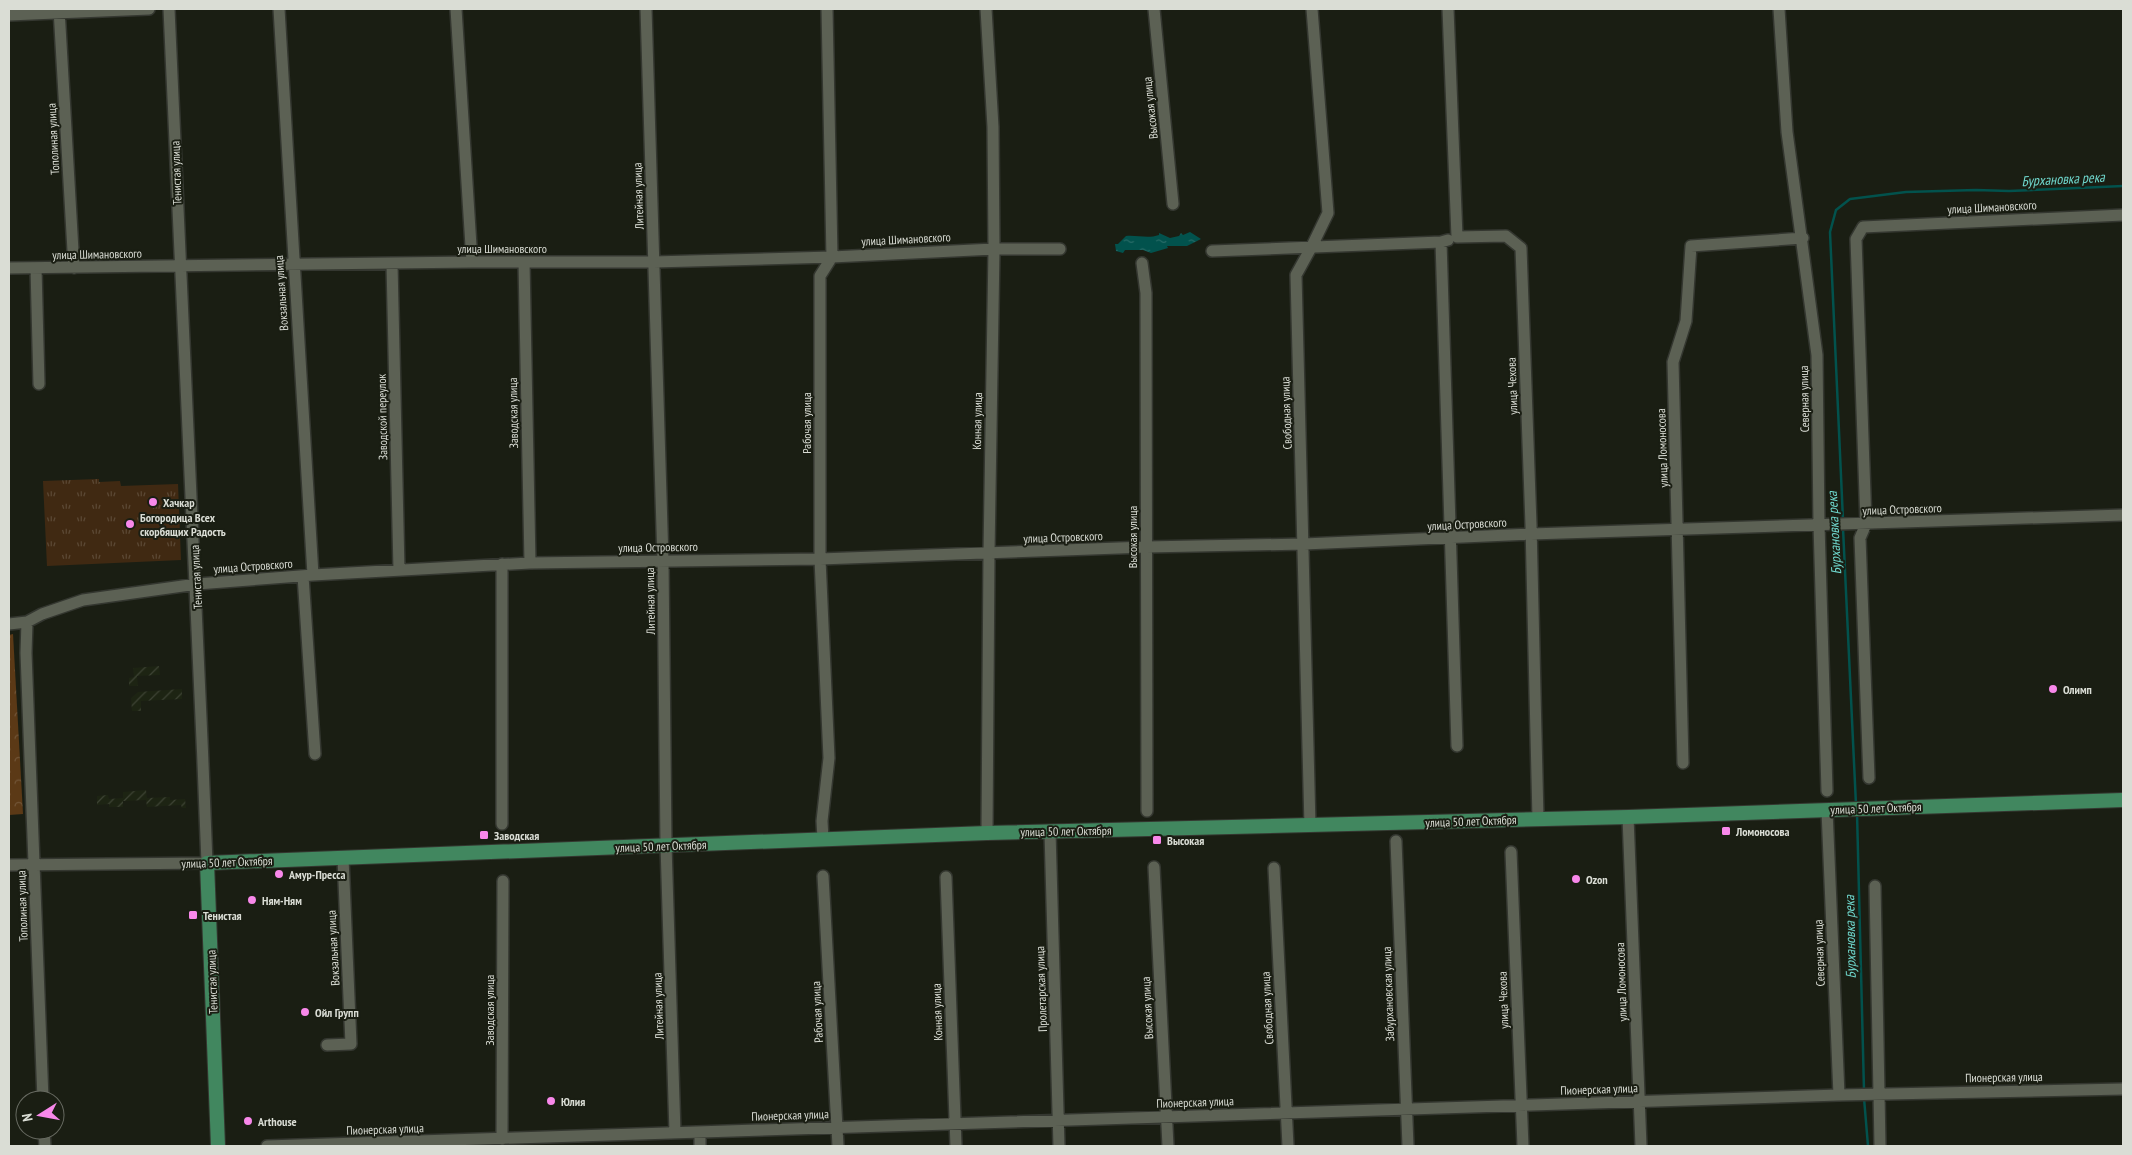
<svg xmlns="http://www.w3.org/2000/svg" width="2132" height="1155" font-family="'PT Sans Narrow',sans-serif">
<defs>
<pattern id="industrial-furrows" width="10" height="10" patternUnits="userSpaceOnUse" patternTransform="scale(1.25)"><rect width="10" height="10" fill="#1d2413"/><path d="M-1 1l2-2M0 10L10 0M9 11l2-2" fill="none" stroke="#3d4334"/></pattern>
<pattern id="forest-crowns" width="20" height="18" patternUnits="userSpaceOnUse" patternTransform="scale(1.25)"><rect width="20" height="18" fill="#5b3916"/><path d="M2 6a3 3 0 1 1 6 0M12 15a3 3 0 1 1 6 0" fill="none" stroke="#725537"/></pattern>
<pattern id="park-tufts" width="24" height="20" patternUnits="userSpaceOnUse" patternTransform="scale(1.25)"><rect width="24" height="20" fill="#402912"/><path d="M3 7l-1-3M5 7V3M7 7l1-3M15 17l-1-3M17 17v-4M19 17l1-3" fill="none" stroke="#5b4834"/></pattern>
<pattern id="water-ripples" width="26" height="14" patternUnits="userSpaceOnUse" patternTransform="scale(1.25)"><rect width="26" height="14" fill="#02524d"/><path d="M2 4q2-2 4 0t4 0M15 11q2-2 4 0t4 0" fill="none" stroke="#266a66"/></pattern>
</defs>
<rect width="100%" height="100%" fill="#1a1e13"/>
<path fill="url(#industrial-furrows)" d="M159,666L160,675L137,676L138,686H129V678L134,677L133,668Z
M182,689V699L141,701V711H132L131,698L138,692Z
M146,790L147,798L170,797V800L185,799L186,808H182L181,805L147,807L146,800L123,801V807H109V804L97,805V796L108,795L109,799L123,798V792Z"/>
<path fill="url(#forest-crowns)" d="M13,634L23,814L9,815V635Z"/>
<path fill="url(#park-tufts)" d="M99,479V482L120,481L121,486L178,484L181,560L47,566L43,481Z"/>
<path fill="url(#water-ripples)" d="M1190,232L1201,239L1187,246H1167L1168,248L1151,253L1143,250H1125L1123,253L1116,251L1115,244H1118L1126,236C1137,235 1148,239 1159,235V233L1170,238L1179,236L1181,233L1183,235Z"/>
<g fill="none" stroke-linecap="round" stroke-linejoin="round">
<path stroke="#02524d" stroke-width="2.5" d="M1843,520L1830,232L1836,210L1850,199L1906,192L1976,190L2009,191L2123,186
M1843,528L1856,805
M1857,813L1864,1090
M1864,1098L1868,1146"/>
<defs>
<path id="minor" d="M59,9L74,268
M279,9L313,575
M456,9L472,262
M646,9L663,561L666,845L675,1133
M986,9L993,127L994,249L989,553L987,833
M1154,9L1173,204
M1448,9L1457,237L1506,236L1521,248L1531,525L1538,819
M1779,9L1787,132L1817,355L1819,525L1827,791
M9,15L149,9
M1441,242L1457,746
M1212,251L1441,242L1448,240
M524,262L530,563
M1142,263L1146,293L1147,811
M392,264L399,570
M9,268L472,262H654L832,257L994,249H1060
M36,268L39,384
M303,576L315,754
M27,622L26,653L43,1100
M9,624L27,622L42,614L83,600L197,584L313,575L530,563L820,559L1146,547L1304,544L1531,534L2123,515
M1683,763L1673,362L1686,321L1691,246L1803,238
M1869,778L1860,538L1866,524L1856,239L1863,227L2123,215
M1827,810L1839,1095
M1628,817L1641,1146
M502,824V564
M1310,826L1296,275L1312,246L1328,213L1312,9
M1050,832L1059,1146
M823,839L822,821L829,758L820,559V276L832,257L827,9
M1396,841L1408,1146
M1511,852L1523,1146
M9,865L207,863C196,578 181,293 169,9
M1154,867L1168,1146
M1274,868L1288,1146
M823,876L838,1146
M946,877L956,1146
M1875,886L1880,1146
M327,1045L351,1044L343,858
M44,1130L45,1146
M700,1132V1146
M502,1139L503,881
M267,1146L1839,1095L2123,1089"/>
<path id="major" d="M218,1146L207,863L987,833L1628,817L2123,800"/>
</defs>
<use href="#minor" stroke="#343730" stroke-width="14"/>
<use href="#major" stroke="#343730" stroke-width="16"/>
<use href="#minor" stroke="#5c6154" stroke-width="11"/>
<use href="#major" stroke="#41875f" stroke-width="14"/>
</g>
<g fill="#f888ea" stroke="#1a1e13" stroke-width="2">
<circle cx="153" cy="502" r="5"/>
<circle cx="130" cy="524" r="5"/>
<circle cx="2053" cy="689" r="5"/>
<rect x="1721" y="826" width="10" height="10" rx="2.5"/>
<rect x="479" y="830" width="10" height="10" rx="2.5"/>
<rect x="1152" y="835" width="10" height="10" rx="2.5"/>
<circle cx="279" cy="874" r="5"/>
<circle cx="1576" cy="879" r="5"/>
<circle cx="252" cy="900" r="5"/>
<rect x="188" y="910" width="10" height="10" rx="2.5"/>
<circle cx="305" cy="1012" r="5"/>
<circle cx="551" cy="1101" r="5"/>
<circle cx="248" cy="1121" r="5"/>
</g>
<g text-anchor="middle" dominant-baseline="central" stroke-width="4" stroke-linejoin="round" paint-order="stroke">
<g font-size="12" fill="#daddd5" stroke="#1a1e13">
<text transform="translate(1150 108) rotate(-96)">Высокая улица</text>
<text transform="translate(53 139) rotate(-93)">Тополиная улица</text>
<text transform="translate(176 173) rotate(-92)">Тенистая улица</text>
<text transform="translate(638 196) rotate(-92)">Литейная улица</text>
<text transform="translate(1992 207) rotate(-3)">улица Шимановского</text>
<text transform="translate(906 239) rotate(-3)">улица Шимановского</text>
<text x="502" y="248">улица Шимановского</text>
<text transform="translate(97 254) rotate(-1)">улица Шимановского</text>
<text transform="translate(281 293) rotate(-94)">Вокзальная улица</text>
<text transform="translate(1512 386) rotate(-92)">улица Чехова</text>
<text transform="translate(1804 399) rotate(-91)">Северная улица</text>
<text transform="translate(513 413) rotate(-91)">Заводская улица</text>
<text transform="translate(1286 413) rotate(-92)">Свободная улица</text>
<text transform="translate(382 417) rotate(-91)">Заводской переулок</text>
<text transform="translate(977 421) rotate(-89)">Конная улица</text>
<text transform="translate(806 423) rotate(-90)">Рабочая улица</text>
<text transform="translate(1662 448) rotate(-92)">улица Ломоносова</text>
<text transform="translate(1902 509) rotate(-2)">улица Островского</text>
<text transform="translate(1467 524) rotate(-3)">улица Островского</text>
<text transform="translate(1063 537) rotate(-2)">улица Островского</text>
<text transform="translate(1132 537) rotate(-90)">Высокая улица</text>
<text transform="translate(658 547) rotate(-1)">улица Островского</text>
<text transform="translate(253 566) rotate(-4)">улица Островского</text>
<text transform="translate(196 577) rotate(-93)">Тенистая улица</text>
<text transform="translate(650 601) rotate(-91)">Литейная улица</text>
<text transform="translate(1876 808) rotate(-2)">улица 50 лет Октября</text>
<text transform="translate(1471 821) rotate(-2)">улица 50 лет Октября</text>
<text transform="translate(1066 831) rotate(-1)">улица 50 лет Октября</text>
<text transform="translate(661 846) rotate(-2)">улица 50 лет Октября</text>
<text transform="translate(227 862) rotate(-2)">улица 50 лет Октября</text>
<text transform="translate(22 906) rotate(-92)">Тополиная улица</text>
<text transform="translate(333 948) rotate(-93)">Вокзальная улица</text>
<text transform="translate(1819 953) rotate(-92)">Северная улица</text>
<text transform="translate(212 982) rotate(-92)">Тенистая улица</text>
<text transform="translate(1621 982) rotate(-92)">улица Ломоносова</text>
<text transform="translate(1041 989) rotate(-92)">Пролетарская улица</text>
<text transform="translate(1388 994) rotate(-92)">Забурхановская улица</text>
<text transform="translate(1503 1000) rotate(-92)">улица Чехова</text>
<text transform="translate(658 1006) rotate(-92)">Литейная улица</text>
<text transform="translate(1147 1008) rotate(-93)">Высокая улица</text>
<text transform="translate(1267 1008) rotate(-93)">Свободная улица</text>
<text transform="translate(489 1010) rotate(-90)">Заводская улица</text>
<text transform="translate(817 1012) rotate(-93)">Рабочая улица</text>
<text transform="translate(937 1012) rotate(-92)">Конная улица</text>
<text transform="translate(2004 1077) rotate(-1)">Пионерская улица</text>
<text transform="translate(1599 1089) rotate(-2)">Пионерская улица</text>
<text transform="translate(1195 1102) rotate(-2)">Пионерская улица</text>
<text transform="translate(790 1115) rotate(-2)">Пионерская улица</text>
<text transform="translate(385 1129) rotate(-2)">Пионерская улица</text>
</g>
<g font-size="12" font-weight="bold" fill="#daddd5" stroke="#1a1e13" text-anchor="start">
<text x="163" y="502">Хачкар</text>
<text x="140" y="517">Богородица Всех<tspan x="140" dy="14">скорбящих Радость</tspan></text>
<text x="2063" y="689">Олимп</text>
<text x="1736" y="831">Ломоносова</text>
<text x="494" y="835">Заводская</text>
<text x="1167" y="840">Высокая</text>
<text x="289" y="874">Амур-Пресса</text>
<text x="1586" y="879">Ozon</text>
<text x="262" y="900">Ням-Ням</text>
<text x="203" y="915">Тенистая</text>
<text x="315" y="1012">Ойл Групп</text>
<text x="561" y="1101">Юлия</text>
<text x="258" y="1121">Arthouse</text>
</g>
<g font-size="14" font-style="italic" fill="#6fd7cd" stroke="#1a1e13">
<text transform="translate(2063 179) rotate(-3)">Бурхановка река</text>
<text transform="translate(1834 533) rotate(-93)">Бурхановка река</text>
<text transform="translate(1850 937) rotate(-91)">Бурхановка река</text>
</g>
</g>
<rect width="2132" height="1155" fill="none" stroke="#daddd5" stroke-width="20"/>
<g transform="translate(40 1115) rotate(259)"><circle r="24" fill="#1a1e13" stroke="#676a61"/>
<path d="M0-4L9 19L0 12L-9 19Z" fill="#f888ea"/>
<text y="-8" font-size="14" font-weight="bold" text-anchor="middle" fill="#daddd5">N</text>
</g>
</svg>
